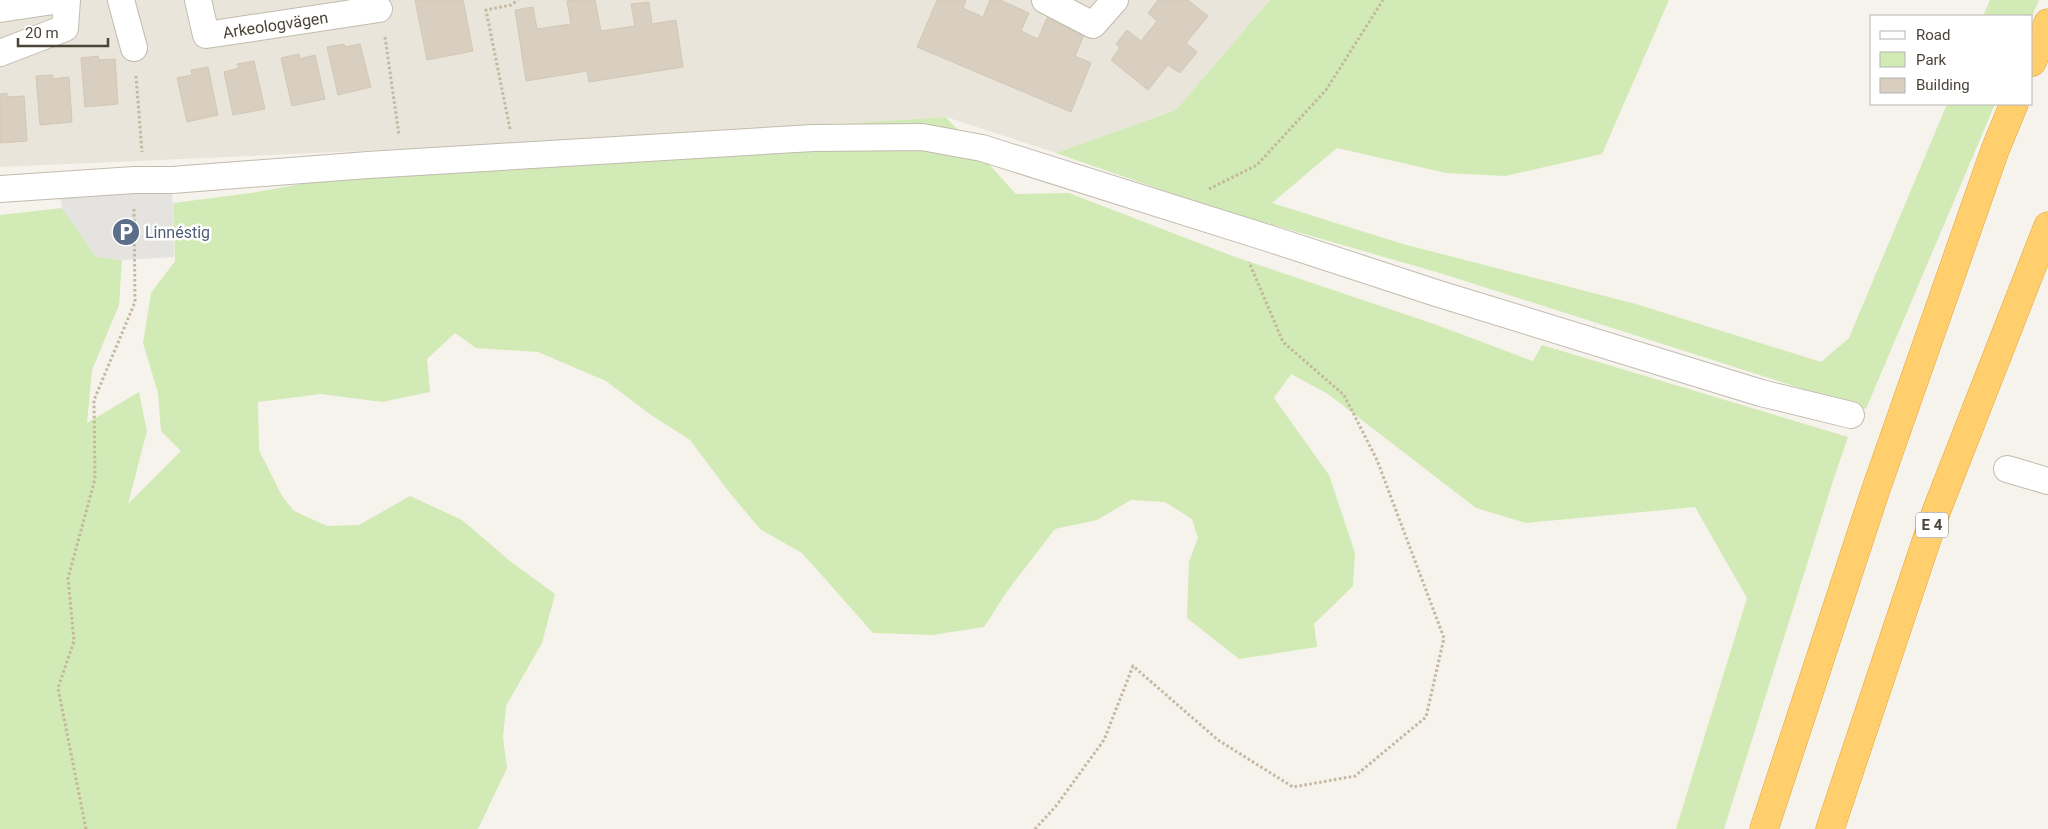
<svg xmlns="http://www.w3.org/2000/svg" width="2048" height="829" font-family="Roboto,sans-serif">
<rect width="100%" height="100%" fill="#f6f3ec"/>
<path fill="#eae5da" d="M0,0H1270L1176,110L1056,153L946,117L520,144L0,167Z"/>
<path fill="#d2eab5" d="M1270,0H1669L1602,154L1505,176L1446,173L1337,148L1272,203L1403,244L1636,304L1821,362L1849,338L1947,104H1995L1866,409L1443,274L1211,207L1056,153L1176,110Z
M1990,0H2039L2032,16H1983Z
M946,117L1016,194L1069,193L1235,257L1437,325L1533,361L1542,345L1848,437L1834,478L1724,829H1676L1747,598L1695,507L1526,523L1476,508L1328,394L1291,374L1274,398L1329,475L1355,553L1353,586L1314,624L1317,647L1239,659L1187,618L1189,562L1198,538L1192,519L1165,502L1131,500L1097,520L1055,529L1008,590L984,627L932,635L873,633L802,553L760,529L729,492L690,440L651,415L606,381L538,352L476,348L455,333L427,359L430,392L382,402L321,394L258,402L259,450L282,496L294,511L327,526L359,525L410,496L462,520L510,561L555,594L542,643L506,706L503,738L507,768L478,829H0V215L62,208L96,256L122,260L119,305L92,370L87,423L139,392L147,431L128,504L181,451L161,431L158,393L143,343L151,293L175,261L173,203L251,193L520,144Z"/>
<path fill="#e5e3e0" d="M172,180L174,257L122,260L96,257L62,208L59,185Z"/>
<path fill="#d8cfc1" stroke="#d3c7b4" d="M415,0H463L473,51L427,60Z
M575,0H595L601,31L635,26L631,4L649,2L652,24L676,20L683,67L589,82L587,71L526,81L515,10L533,7L537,29L571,24L567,1Z
M937,0H966L963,8L983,17L990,0H1000L1029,13L1021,31L1038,39L1047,18L1084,35L1075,56L1091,63L1071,112L917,47Z
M1158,0H1188L1208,16L1186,43L1197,52L1180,73L1168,65L1148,90L1111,60L1120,48L1116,44L1127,30L1141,41L1157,21L1148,13Z
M344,44L345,47L360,44L371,87L338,95L327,47Z
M299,54V59L315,55L325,99L292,106L281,58Z
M98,56L99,60L115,59L118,104L85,107L81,58Z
M254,61L265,109L233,115L224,72L239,68L237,64Z
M208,67L218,115L187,122L177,78L192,75L191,70Z
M52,75L53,79L69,77L72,122L40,125L36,76Z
M7,93V97L24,96L27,141L0,143V94Z"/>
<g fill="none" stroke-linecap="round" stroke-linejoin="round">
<defs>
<g id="minor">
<path d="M121,0L134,48"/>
<path id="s1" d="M198,0L206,35L379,9"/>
<path d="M1045,0L1093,25L1115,0"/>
<path d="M0,9L60,0"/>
<path d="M0,53L65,28L67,0"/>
<path d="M0,189L134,180H172L368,165L813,138L922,137L982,148L1274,240L1436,293L1761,393L1851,415"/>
<path d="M2007,469L2048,481"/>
</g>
<path id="motorway" d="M2032,62L2048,23
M1764,829L1876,489L1995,150L2014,104
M1830,829L1936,512L2048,226"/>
</defs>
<use href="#minor" stroke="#c2bbae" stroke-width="28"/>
<use href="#motorway" stroke="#e0a43c" stroke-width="29"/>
<path stroke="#c4b79f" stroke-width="3" stroke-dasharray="2.5 2.5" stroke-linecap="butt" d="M385,37L399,135
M136,76L142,152
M510,129L486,10L511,5L518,0
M1209,189L1257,165L1326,90L1383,0
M86,829L58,688L74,641L68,578L95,479L94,400L135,302L134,207
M1035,829L1056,806L1104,740L1133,666L1218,740L1293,787L1355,776L1426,717L1444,638L1377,460L1344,395L1283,342L1249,262"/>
<use href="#minor" stroke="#fff" stroke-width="26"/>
<use href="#motorway" stroke="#ffcf6e" stroke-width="28"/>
</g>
<defs>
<symbol id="parking-disc" viewBox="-11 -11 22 22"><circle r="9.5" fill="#5c6f8a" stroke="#fff"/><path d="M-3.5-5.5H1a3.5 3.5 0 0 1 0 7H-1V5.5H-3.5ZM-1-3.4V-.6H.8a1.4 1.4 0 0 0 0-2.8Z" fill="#fff"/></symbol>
</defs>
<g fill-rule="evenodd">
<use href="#parking-disc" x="110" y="216" width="32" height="32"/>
</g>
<g text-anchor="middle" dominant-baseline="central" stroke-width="5" stroke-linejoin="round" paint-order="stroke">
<rect fill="#fff" stroke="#817c74" stroke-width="1" x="1916" y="512.5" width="32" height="25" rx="4"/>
<g font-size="15" font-weight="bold" fill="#4b4439">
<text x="1932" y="525">E 4</text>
</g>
<g font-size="16" fill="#4b4439" stroke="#fff">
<text stroke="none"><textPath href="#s1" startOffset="106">Arkeologvägen</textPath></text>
</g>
<g font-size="16" fill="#4e5e75" stroke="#fff" text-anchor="start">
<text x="145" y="232">Linnéstig</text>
</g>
</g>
<rect x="1870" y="15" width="162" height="90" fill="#ffffff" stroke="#b7b4b0"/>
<rect x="1880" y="31" width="25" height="8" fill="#ffffff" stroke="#b7b4b0"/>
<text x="1916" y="40" font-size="15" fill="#4b4439">Road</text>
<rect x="1880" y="52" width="25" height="15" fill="#d2eab5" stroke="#b7b4b0"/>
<text x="1916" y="65" font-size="15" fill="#4b4439">Park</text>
<rect x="1880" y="78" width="25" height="15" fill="#d8cfc1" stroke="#b7b4b0"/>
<text x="1916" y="90" font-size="15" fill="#4b4439">Building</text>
<path d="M18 38v8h90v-8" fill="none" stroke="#4b4439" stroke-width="2.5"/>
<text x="25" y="38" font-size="15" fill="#4b4439" stroke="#ffffff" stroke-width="4" paint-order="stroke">20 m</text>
</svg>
